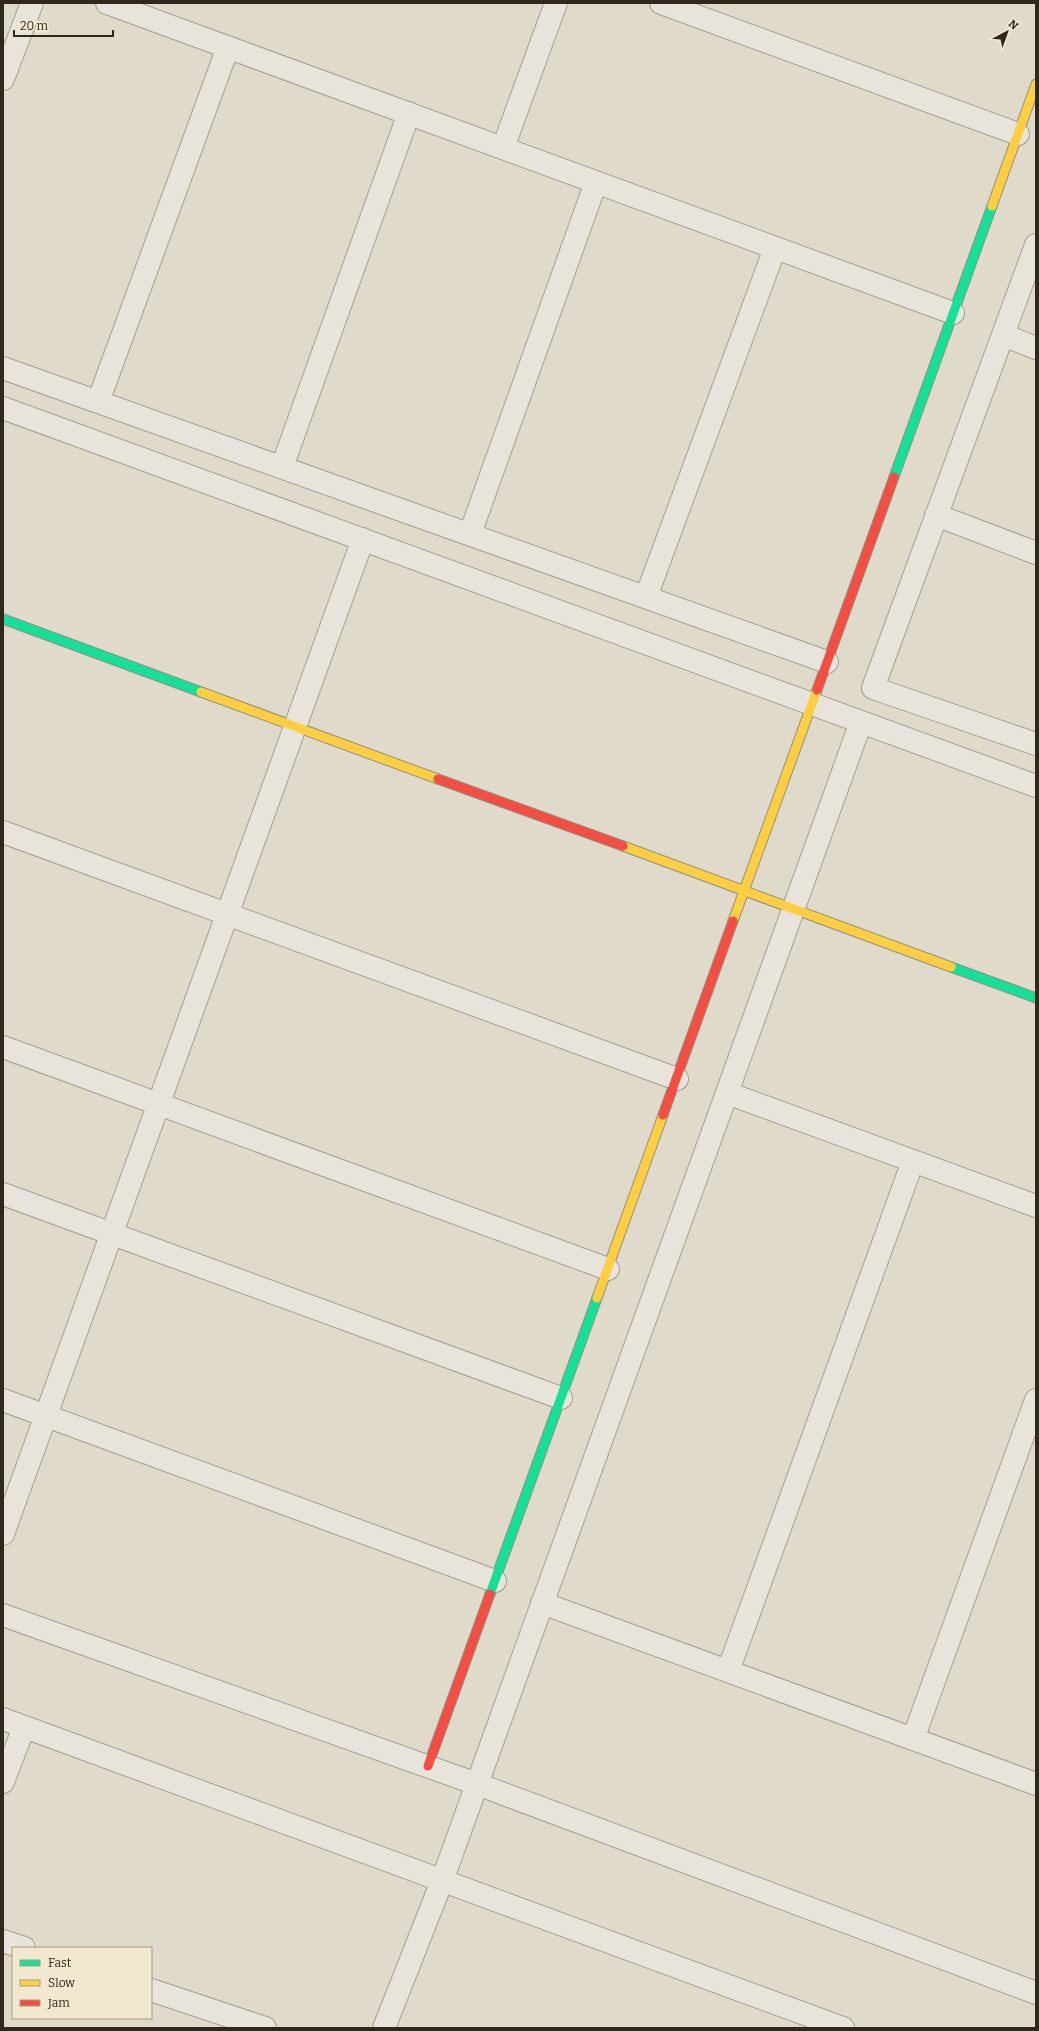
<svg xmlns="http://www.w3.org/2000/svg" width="1039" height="2031" font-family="Bitter,serif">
<rect width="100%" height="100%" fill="#dfdaca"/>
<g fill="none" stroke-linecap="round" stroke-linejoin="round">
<defs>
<path id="street" d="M107,3L953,313
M661,3L1018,134
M3,79L32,3
M503,148L556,3
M1036,245L873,688L1036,744
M1003,335L1036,348
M3,368L827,662
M98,402L228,47
M3,408L1036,786
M282,467L409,113
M936,515L1036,553
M470,534L596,182
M646,597L775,248
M3,832L677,1079
M3,1047L608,1269
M727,1093L1036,1206
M3,1194L561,1398
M3,1400L495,1581
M3,1534L363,539
M542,1603L1036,1784
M3,1615L477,1784L1036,1993
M728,1671L913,1161
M3,1719L843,2028
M913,1739L1036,1400
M3,1782L24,1727
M3,1941L24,1948
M151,1990L265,2028
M384,2028L442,1881L861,722"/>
<path id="fast" d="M894,477L992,206
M3,619L201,692
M951,967L1036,998
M490,1594L597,1298"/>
<path id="slow" d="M992,206L1036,84
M201,692L438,779
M623,846L951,967
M733,921L817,690
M597,1298L663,1115"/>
<path id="jam" d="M817,690L894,477
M438,779L623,846
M663,1115L733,921
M428,1766L490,1594"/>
</defs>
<use href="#street" stroke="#a49f93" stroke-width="24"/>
<use href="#fast" stroke="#948e83" stroke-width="11"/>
<use href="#slow" stroke="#948e83" stroke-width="11"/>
<use href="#jam" stroke="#948e83" stroke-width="11"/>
<use href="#street" stroke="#e8e4db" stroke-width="22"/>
<use href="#fast" stroke="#16e098" stroke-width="9"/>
<use href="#slow" stroke="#ffcf43" stroke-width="9"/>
<use href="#jam" stroke="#f24e42" stroke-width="9"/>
</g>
<rect width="1039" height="2031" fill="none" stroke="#31271d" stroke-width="8"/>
<rect x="12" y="1947" width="140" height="72" fill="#f1e8cf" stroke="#a49b88"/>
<rect x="20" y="1960" width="20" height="6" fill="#16e098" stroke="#a49b88"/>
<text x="48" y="1967" font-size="12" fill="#31271d">Fast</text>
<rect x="20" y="1980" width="20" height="6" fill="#ffcf43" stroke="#a49b88"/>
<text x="48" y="1987" font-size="12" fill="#31271d">Slow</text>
<rect x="20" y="2000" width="20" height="6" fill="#f24e42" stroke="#a49b88"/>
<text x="48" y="2007" font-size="12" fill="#31271d">Jam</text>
<g transform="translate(1007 32) rotate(41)" stroke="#f1e8cf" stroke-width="3" paint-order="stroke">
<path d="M0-3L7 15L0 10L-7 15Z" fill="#31271d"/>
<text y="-6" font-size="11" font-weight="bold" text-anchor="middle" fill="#31271d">N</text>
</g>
<path d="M14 30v6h99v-6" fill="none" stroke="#31271d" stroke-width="2"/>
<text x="20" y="30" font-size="12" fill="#31271d" stroke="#f1e8cf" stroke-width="3" paint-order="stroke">20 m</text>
</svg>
